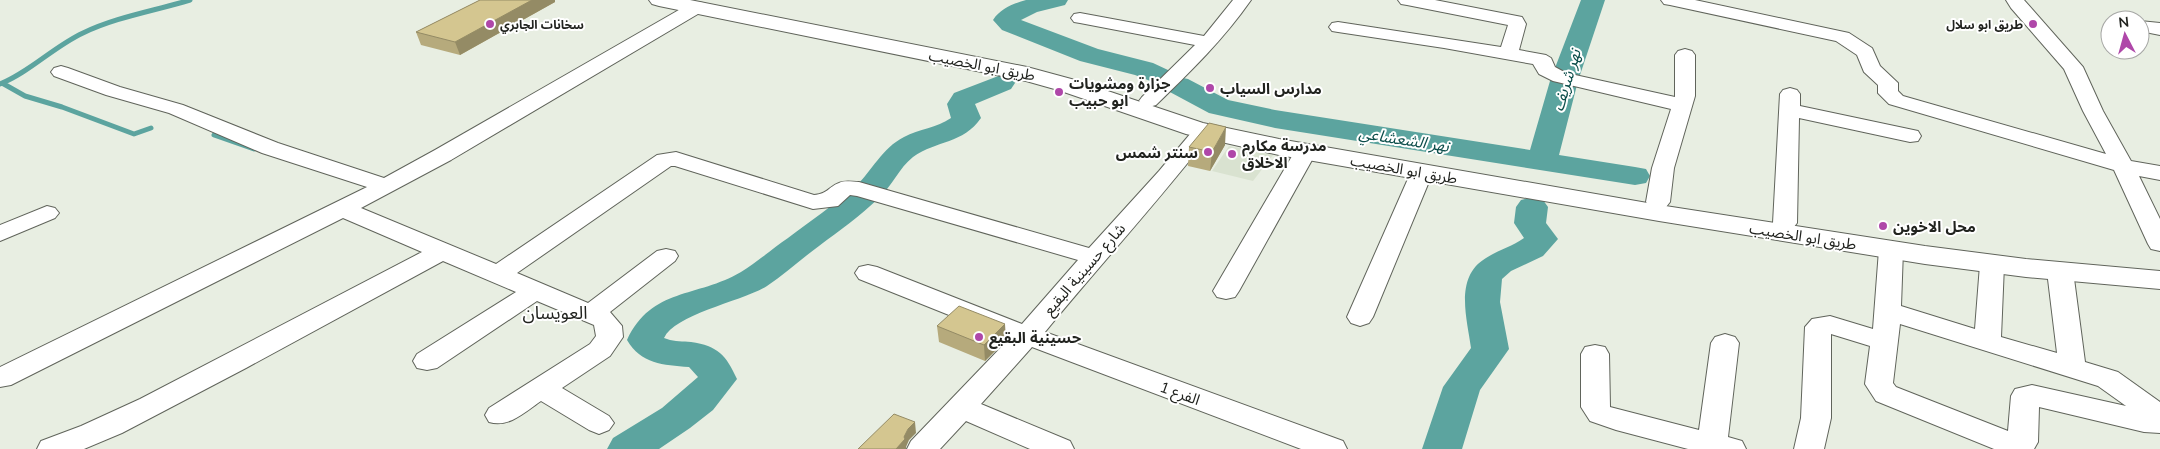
<svg xmlns="http://www.w3.org/2000/svg" width="2160" height="449" font-family="Mulish,'Noto Sans Arabic',sans-serif">
<rect width="100%" height="100%" fill="#e8eee2"/>
<path fill="#d9e2d0" d="M1229,146L1273,155L1253,181L1212,171Z"/>
<g fill="none" stroke-linecap="round" stroke-linejoin="round">
<path stroke="#5ca49f" stroke-width="5" d="M2,83L25,96L62,107L134,134L151,128
M0,84C30,72 53,47 83,33C116,17 154,11 190,0
M214,135L254,149"/>
<path fill="#5ca49f" fill-rule="evenodd" d="M1026,0H1068L1065,5L1037,12L1021,20L1098,49L1153,63L1168,70L1171,76L1169,79L1178,77L1188,79L1228,100L1275,110L1530,150L1550,81L1581,0H1605L1578,81L1559,155L1635,167L1646,169L1650,176L1646,183L1635,185L1275,128L1209,113L1168,91L1164,85L1166,82L1158,84L1135,75L1080,61L1002,30L993,20C1001,8 1013,4 1026,0Z
M1001,75L1011,77L1015,83L1011,89L975,104L981,118C963,144 937,140 913,157C899,168 892,186 879,198C860,216 839,231 819,246C801,259 785,274 767,286C743,301 675,314 664,338L667,339C675,342 683,341 691,342C718,346 726,355 737,379L713,410L690,428L659,449H607L613,438L662,408L698,377L689,367C663,365 641,364 627,340C652,287 697,298 741,272C757,262 772,249 788,238C810,221 834,205 855,187C872,171 882,148 904,137C919,129 937,128 951,118L947,104L954,93Z
M1532,197L1543,200L1548,207L1546,223L1558,239L1543,256L1511,271L1502,279L1500,302L1509,349L1480,390L1462,449H1422L1443,387L1471,348C1467,318 1454,277 1486,258C1498,250 1512,247 1524,238L1514,223L1516,207L1521,200Z"/>
<defs>
<path id="minor" d="M1233,0H1251C1224,39 1190,72 1156,105L1149,107L1142,105L1139,101L1142,97L1195,45L1080,23L1074,22L1071,18L1074,14L1080,13L1204,36Z
M1398,0H1435L1522,17L1526,24L1519,50L1546,55L1551,58L1555,67L1566,73L1675,97V55L1678,51L1685,49L1692,51L1695,55V96L1674,168L1670,202L1666,207L1658,209L1650,207L1646,202L1652,168L1671,109L1553,81L1539,74L1533,64L1444,48L1338,32L1332,31L1329,27L1332,23L1338,22L1501,47L1508,25L1407,5L1401,4Z
M1661,0H1695L1849,33L1872,48L1880,66L1898,83V91L1903,96L2106,154L2083,111L2064,69L2011,8L2006,0H2024L2083,67L2103,111L2131,161L2160,166V180L2139,176L2160,219V251L2151,249L2148,244L2114,170L1889,104L1878,93V85L1864,72L1857,55L1836,41L1670,5L1664,4Z
M697,2L703,3L706,7L703,11L451,160L361,208L496,264L657,155L676,152L814,195C828,194 828,187 839,183C845,180 852,182 859,182L1089,248L1159,171L1196,127L1203,125L1210,127L1214,131L1210,135C1157,203 1099,266 1045,332L1343,441L1347,449H1301L1032,347L981,404L1070,441L1074,449H1030L966,421L940,449H907L911,441L1009,339L859,279L855,273L859,267L868,265L877,267L1022,324L1078,260L857,196L850,195L838,206L813,209L675,166H671L517,273L588,303L657,251L666,249L675,251L678,256L675,261L610,312L622,326L623,337L610,356L562,388L609,416L614,423L609,430L599,434L589,430L541,401C525,412 509,428 489,422L485,415L489,408L590,344L596,336L594,325L537,301L437,368L427,370L417,368L413,361L417,354L516,292L443,261L246,368L122,433L84,449H37L41,441L81,426L140,399L422,252L343,218L11,385L0,387V367L367,187L262,153L169,113L106,95L54,76L51,72L54,68L61,66L68,68L120,87L183,105L278,143L384,178L435,150L691,3Z
M2140,21L2160,23V35L2140,31Z
M1790,88L1797,90L1800,94V106L1918,131L1921,136L1918,141L1910,142L1799,118L1797,223L1793,228L1785,230L1777,228L1773,223L1780,94L1783,90Z
M1306,144L1314,146L1317,151L1239,291L1235,297L1226,299L1217,297L1213,291L1295,151L1298,146Z
M1422,165L1430,167L1433,172L1373,317L1369,323L1360,326L1351,323L1347,317L1411,172L1414,167Z
M47,206L55,208L59,213L55,218L0,241V225Z
M1891,243L1900,245L1903,250L1901,306L1975,329L1980,265L1983,260L1992,257L2001,260L2004,265L2001,337L2057,353L2047,271L2051,266L2060,263L2069,266L2073,271L2085,362L2118,372L2160,402V433L2144,432L2039,407L2038,442L2034,449H1994L1876,401L1865,384L1870,346L1831,334V418L1824,449H1794L1801,418L1805,327L1812,319L1830,316L1873,329L1879,250L1882,245ZM1900,324L2098,386L2126,406L2032,385L2015,389L2011,396L2008,431L1896,387L1893,383Z
M1725,334L1735,337L1739,343L1728,437L1742,441L1746,449H1688L1616,430L1590,421L1581,407V354L1585,347L1595,345L1605,347L1609,354L1610,407L1699,430L1711,343L1715,337Z"/>
<path id="major" d="M649,0H690L1027,67L1075,80L1203,123L1279,139L1659,205L1925,246L2026,259L2160,271V289L2026,277L1925,264L1659,221L1279,155L1186,134L1058,90L1026,81L659,6L652,4Z"/>
</defs>
<use href="#minor" stroke="#60645b" stroke-width="2"/>
<use href="#major" stroke="#60645b" stroke-width="2"/>
<use href="#minor" fill="#fff" fill-rule="evenodd"/>
<use href="#major" fill="#fff" fill-rule="evenodd"/>
</g>
<path fill="#b6aa7c" d="M480,0H555V2L460,55L421,45L416,32Z
M1225,145L1210,171L1188,166L1189,147Z
M937,326L1006,340L985,361L939,342Z"/>
<path fill="#948b65" d="M532,0H555V2L460,55L455,42Z
M1226,127L1225,145L1210,171L1212,152Z
M1005,324L1006,340L985,361L984,345Z
M915,422L916,433L909,440L906,447V449H896L908,429Z"/>
<path fill="#d4c690" stroke="#948b65" d="M480,0H532L455,42L416,32Z
M1209,123L1226,127L1212,152L1189,147Z
M959,306L1005,324L984,345L937,326Z
M894,414L915,422L908,429L904,437L905,439L896,449H858Z"/>
<g fill="#af47a9" stroke="#fff" stroke-width="2">
<circle cx="490" cy="24" r="5"/>
<circle cx="2033" cy="24" r="5"/>
<circle cx="1210" cy="88" r="5"/>
<circle cx="1059" cy="92" r="5"/>
<circle cx="1208" cy="152" r="5"/>
<circle cx="1232" cy="154" r="5"/>
<circle cx="1883" cy="226" r="5"/>
<circle cx="979" cy="337" r="5"/>
</g>
<g text-anchor="middle" dominant-baseline="central" stroke-width="4" stroke-linejoin="round" paint-order="stroke">
<g font-size="12" font-weight="bold" fill="#21231f" stroke="#fff" text-anchor="start">
<text x="500" y="24">سخانات الجابري</text>
<text x="2023" y="24" text-anchor="end">طريق ابو سلال</text>
</g>
<g font-size="15" fill="#21231f" stroke="#fff">
<text transform="translate(982 65) rotate(11)">طريق ابو الخصيب</text>
<text transform="translate(1404 169) rotate(10)">طريق ابو الخصيب</text>
<text transform="translate(1803 236) rotate(9)">طريق ابو الخصيب</text>
<text transform="translate(1084 269) rotate(-49)">شارع حسينية البقيع</text>
<text transform="translate(1180 393) rotate(20)">الفرع 1</text>
</g>
<g font-size="15" font-weight="bold" fill="#21231f" stroke="#fff" text-anchor="start">
<text x="1069" y="83">جزارة ومشويات<tspan x="1069" dy="17">ابو حبيب</tspan></text>
<text x="1220" y="88">مدارس السياب</text>
<text x="1242" y="145">مدرسة مكارم<tspan x="1242" dy="17">الاخلاق</tspan></text>
<text x="1198" y="152" text-anchor="end">سنتر شمس</text>
<text x="1893" y="226">محل الاخوين</text>
<text x="989" y="337">حسينية البقيع</text>
</g>
<g font-size="16" font-style="italic" fill="#0d4e4b" stroke="#fff">
<text transform="translate(1566 80) rotate(-73)">نهر شريف</text>
<text transform="translate(1404 139) rotate(9)">نهر الشعشاعي</text>
</g>
<g font-size="18" fill="#21231f" stroke="#fff">
<text x="555" y="312">العويسان</text>
</g>
</g>
<g transform="translate(2125 35) rotate(354)"><circle r="24" fill="#ffffff" stroke="#a6a7a5"/>
<path d="M0-4L9 19L0 12L-9 19Z" fill="#af47a9"/>
<text y="-8" font-size="14" font-weight="bold" text-anchor="middle" fill="#21231f">N</text>
</g>
</svg>
